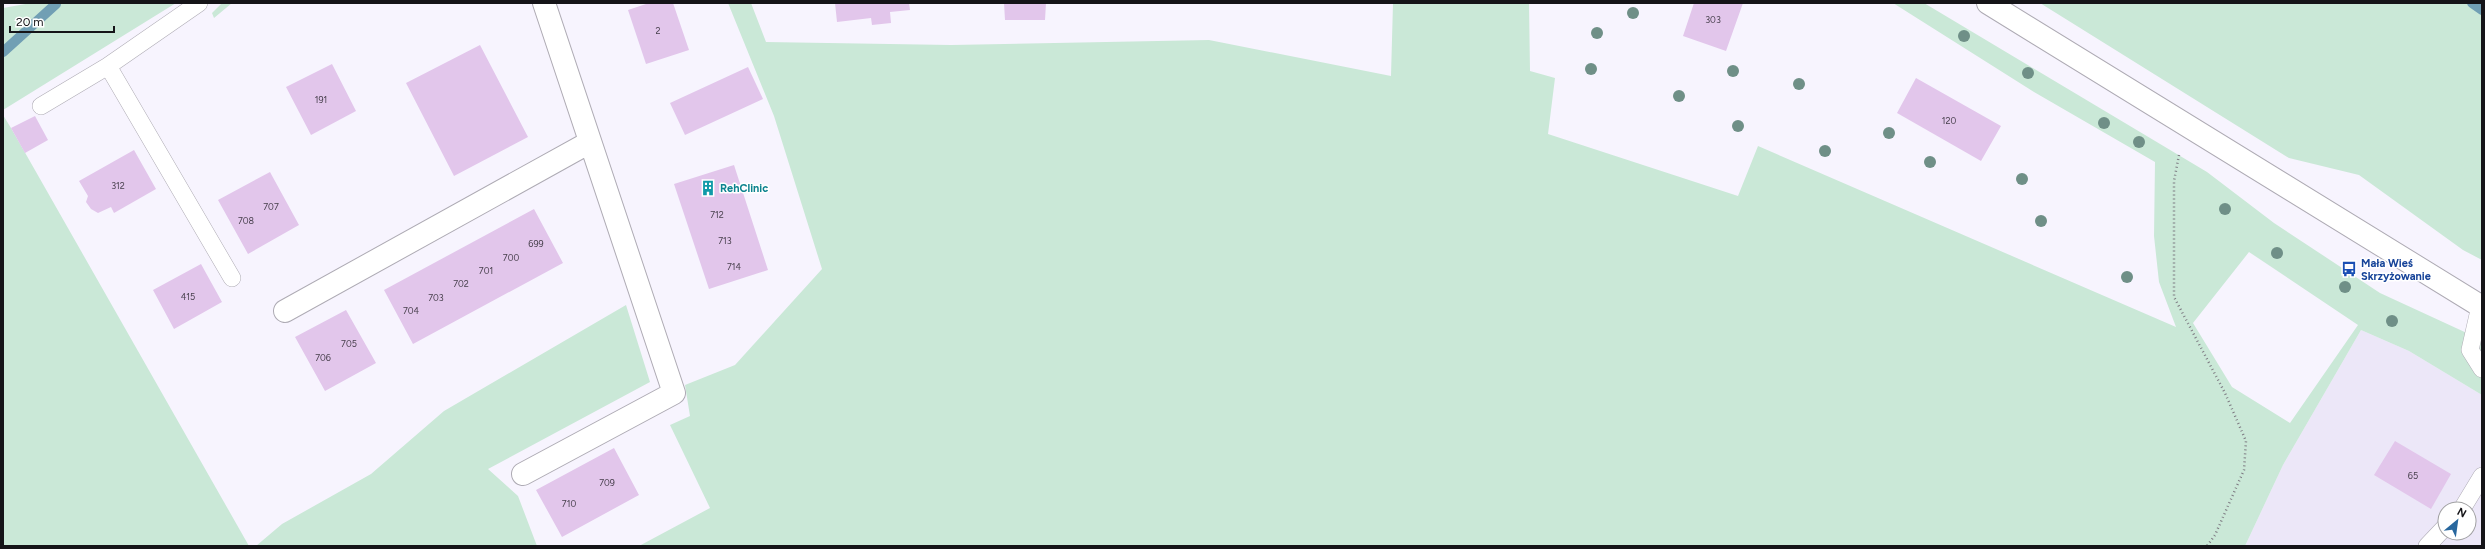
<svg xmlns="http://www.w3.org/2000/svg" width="2485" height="549" font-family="Figtree,sans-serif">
<rect width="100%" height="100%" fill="#f7f4fe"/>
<path fill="#ece7f8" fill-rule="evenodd" d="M2361,330L2409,351L2482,395V546H2245L2283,465ZM2445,509H2469V533H2445Z"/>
<path fill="#cae8d7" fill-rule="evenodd" d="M31,3H176L3,110V8Z
M222,3H232L214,18L212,13Z
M728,3H751L766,42L951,45L1209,40L1391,76L1393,3H1529L1530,71L1555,78L1548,134L1738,196L1758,146L2176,327L2159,282L2154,236L2155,162L2034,92L1893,3H1924L2207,172L2274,223L2380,293L2482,340V395L2409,351L2361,330L2283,465L2245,546H639L710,508L670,425L690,416L685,385L735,365L822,269L774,116ZM2249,252L2358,325L2290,423L2232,387L2193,323Z
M2040,3H2482V260L2463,250L2359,175L2289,158Z
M3,115L11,128L249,546H3Z
M626,305L650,382L488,469L518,496L537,546H256L282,524L371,474L444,411Z"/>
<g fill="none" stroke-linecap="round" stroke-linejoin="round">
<path stroke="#719fb4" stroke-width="10" d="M2472,3L2482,10
M3,52L56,4"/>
</g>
<path fill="#e2c6eb" d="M649,3H673L689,50L646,64L628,10Z
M835,3H909L910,10L890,12L891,23L872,25L871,18L837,22Z
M1004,3H1046L1045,20H1005Z
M1694,3H1743L1726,51L1683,36Z
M480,45L528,137L454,176L406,83Z
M332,64L356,111L311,135L286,87Z
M748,67L763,99L685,135L670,103Z
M1916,78L2001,126L1981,161L1897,113Z
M35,116L48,140L25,153L11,128Z
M134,150L156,189L114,213L111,207L98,213L91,209L86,202L88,196L79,181Z
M734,165L768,270L709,289L674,184Z
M270,172L299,225L248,254L218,200Z
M534,209L563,263L413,344L384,290Z
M201,264L222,302L174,329L153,290Z
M346,310L376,363L325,391L295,337Z
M2395,441L2451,474L2431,509L2374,475Z
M614,448L639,495L562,537L536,490Z"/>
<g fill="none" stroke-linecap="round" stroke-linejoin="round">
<defs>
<path id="lane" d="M199,3L108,66L232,278
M41,106L108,66
M2480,306L2470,350L2482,369
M2462,509L2482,476
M2427,546L2445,527"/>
<path id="street" d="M285,311L590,142
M523,474L674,393L544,3"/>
<path id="secondary" d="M1988,3L2482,307"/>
</defs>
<use href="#lane" stroke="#aeabb4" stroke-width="18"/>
<use href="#street" stroke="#aeabb4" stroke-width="24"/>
<use href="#secondary" stroke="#aeabb4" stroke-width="24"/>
<path stroke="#7f7d84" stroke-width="2.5" stroke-dasharray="1 3" stroke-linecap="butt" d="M2179,155L2174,181V297L2225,393L2246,441L2244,470L2215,535L2207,546"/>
<use href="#lane" stroke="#fff" stroke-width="17"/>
<use href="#street" stroke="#fff" stroke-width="22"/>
<use href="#secondary" stroke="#fff" stroke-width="22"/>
</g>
<g fill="#6f8f87">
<circle cx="1633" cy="13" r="6"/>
<circle cx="1597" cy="33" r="6"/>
<circle cx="1964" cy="36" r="6"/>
<circle cx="1591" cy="69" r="6"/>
<circle cx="1733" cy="71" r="6"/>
<circle cx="2028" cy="73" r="6"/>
<circle cx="1799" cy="84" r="6"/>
<circle cx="1679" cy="96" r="6"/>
<circle cx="2104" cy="123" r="6"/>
<circle cx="1738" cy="126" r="6"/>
<circle cx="1889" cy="133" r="6"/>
<circle cx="2139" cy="142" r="6"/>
<circle cx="1825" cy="151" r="6"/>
<circle cx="1930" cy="162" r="6"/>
<circle cx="2022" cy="179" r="6"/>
<circle cx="2225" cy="209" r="6"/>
<circle cx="2041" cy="221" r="6"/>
<circle cx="2277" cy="253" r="6"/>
<circle cx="2127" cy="277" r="6"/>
<circle cx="2345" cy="287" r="6"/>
<circle cx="2392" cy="321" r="6"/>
</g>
<defs>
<symbol id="building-bare" viewBox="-9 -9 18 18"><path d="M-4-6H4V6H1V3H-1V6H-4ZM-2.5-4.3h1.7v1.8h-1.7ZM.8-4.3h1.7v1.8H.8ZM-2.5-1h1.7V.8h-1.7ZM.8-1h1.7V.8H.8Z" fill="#0f9aa8" stroke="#fff" stroke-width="2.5" paint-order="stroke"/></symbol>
<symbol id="bus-bare" viewBox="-9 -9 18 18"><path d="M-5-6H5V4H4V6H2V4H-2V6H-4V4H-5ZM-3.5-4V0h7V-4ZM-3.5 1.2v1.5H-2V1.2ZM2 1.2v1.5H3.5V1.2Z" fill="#1a4fb4" stroke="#fff" stroke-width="2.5" paint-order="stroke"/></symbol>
</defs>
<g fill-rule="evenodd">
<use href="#building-bare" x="697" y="177" width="22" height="22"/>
<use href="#bus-bare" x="2338" y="258" width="22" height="22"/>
</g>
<g text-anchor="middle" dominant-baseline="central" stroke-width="3" stroke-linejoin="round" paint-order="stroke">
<g font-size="9" fill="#48404d">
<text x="1713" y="19">303</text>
<text x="658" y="30">2</text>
<text x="321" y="99">191</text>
<text x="1949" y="120">120</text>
<text x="118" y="185">312</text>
<text x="271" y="206">707</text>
<text x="717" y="214">712</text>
<text x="246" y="220">708</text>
<text x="725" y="240">713</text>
<text x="536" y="243">699</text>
<text x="511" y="257">700</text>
<text x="734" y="266">714</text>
<text x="486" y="270">701</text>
<text x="461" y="283">702</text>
<text x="188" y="296">415</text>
<text x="436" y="297">703</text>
<text x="411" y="310">704</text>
<text x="349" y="343">705</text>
<text x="323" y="357">706</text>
<text x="2413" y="475">65</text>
<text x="607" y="482">709</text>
<text x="569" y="503">710</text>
</g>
<g font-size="11" font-weight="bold" fill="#0d838f" stroke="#fff" text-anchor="start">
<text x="720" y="188">RehClinic</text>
</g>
<g font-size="11" font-weight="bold" fill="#164399" stroke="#fff" text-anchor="start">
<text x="2361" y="263">Mała Wieś<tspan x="2361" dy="13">Skrzyżowanie</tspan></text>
</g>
</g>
<rect width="2485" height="549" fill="none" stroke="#151418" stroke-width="8"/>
<g transform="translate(2457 521) rotate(29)"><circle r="19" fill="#ffffff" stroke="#a1a1a3"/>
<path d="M0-3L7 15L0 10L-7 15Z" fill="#28679e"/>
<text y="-6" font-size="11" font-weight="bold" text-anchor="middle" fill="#151418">N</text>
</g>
<path d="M10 26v6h104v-6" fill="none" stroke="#151418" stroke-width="2"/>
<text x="16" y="26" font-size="12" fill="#151418" stroke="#ffffff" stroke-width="3" paint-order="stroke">20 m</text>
</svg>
